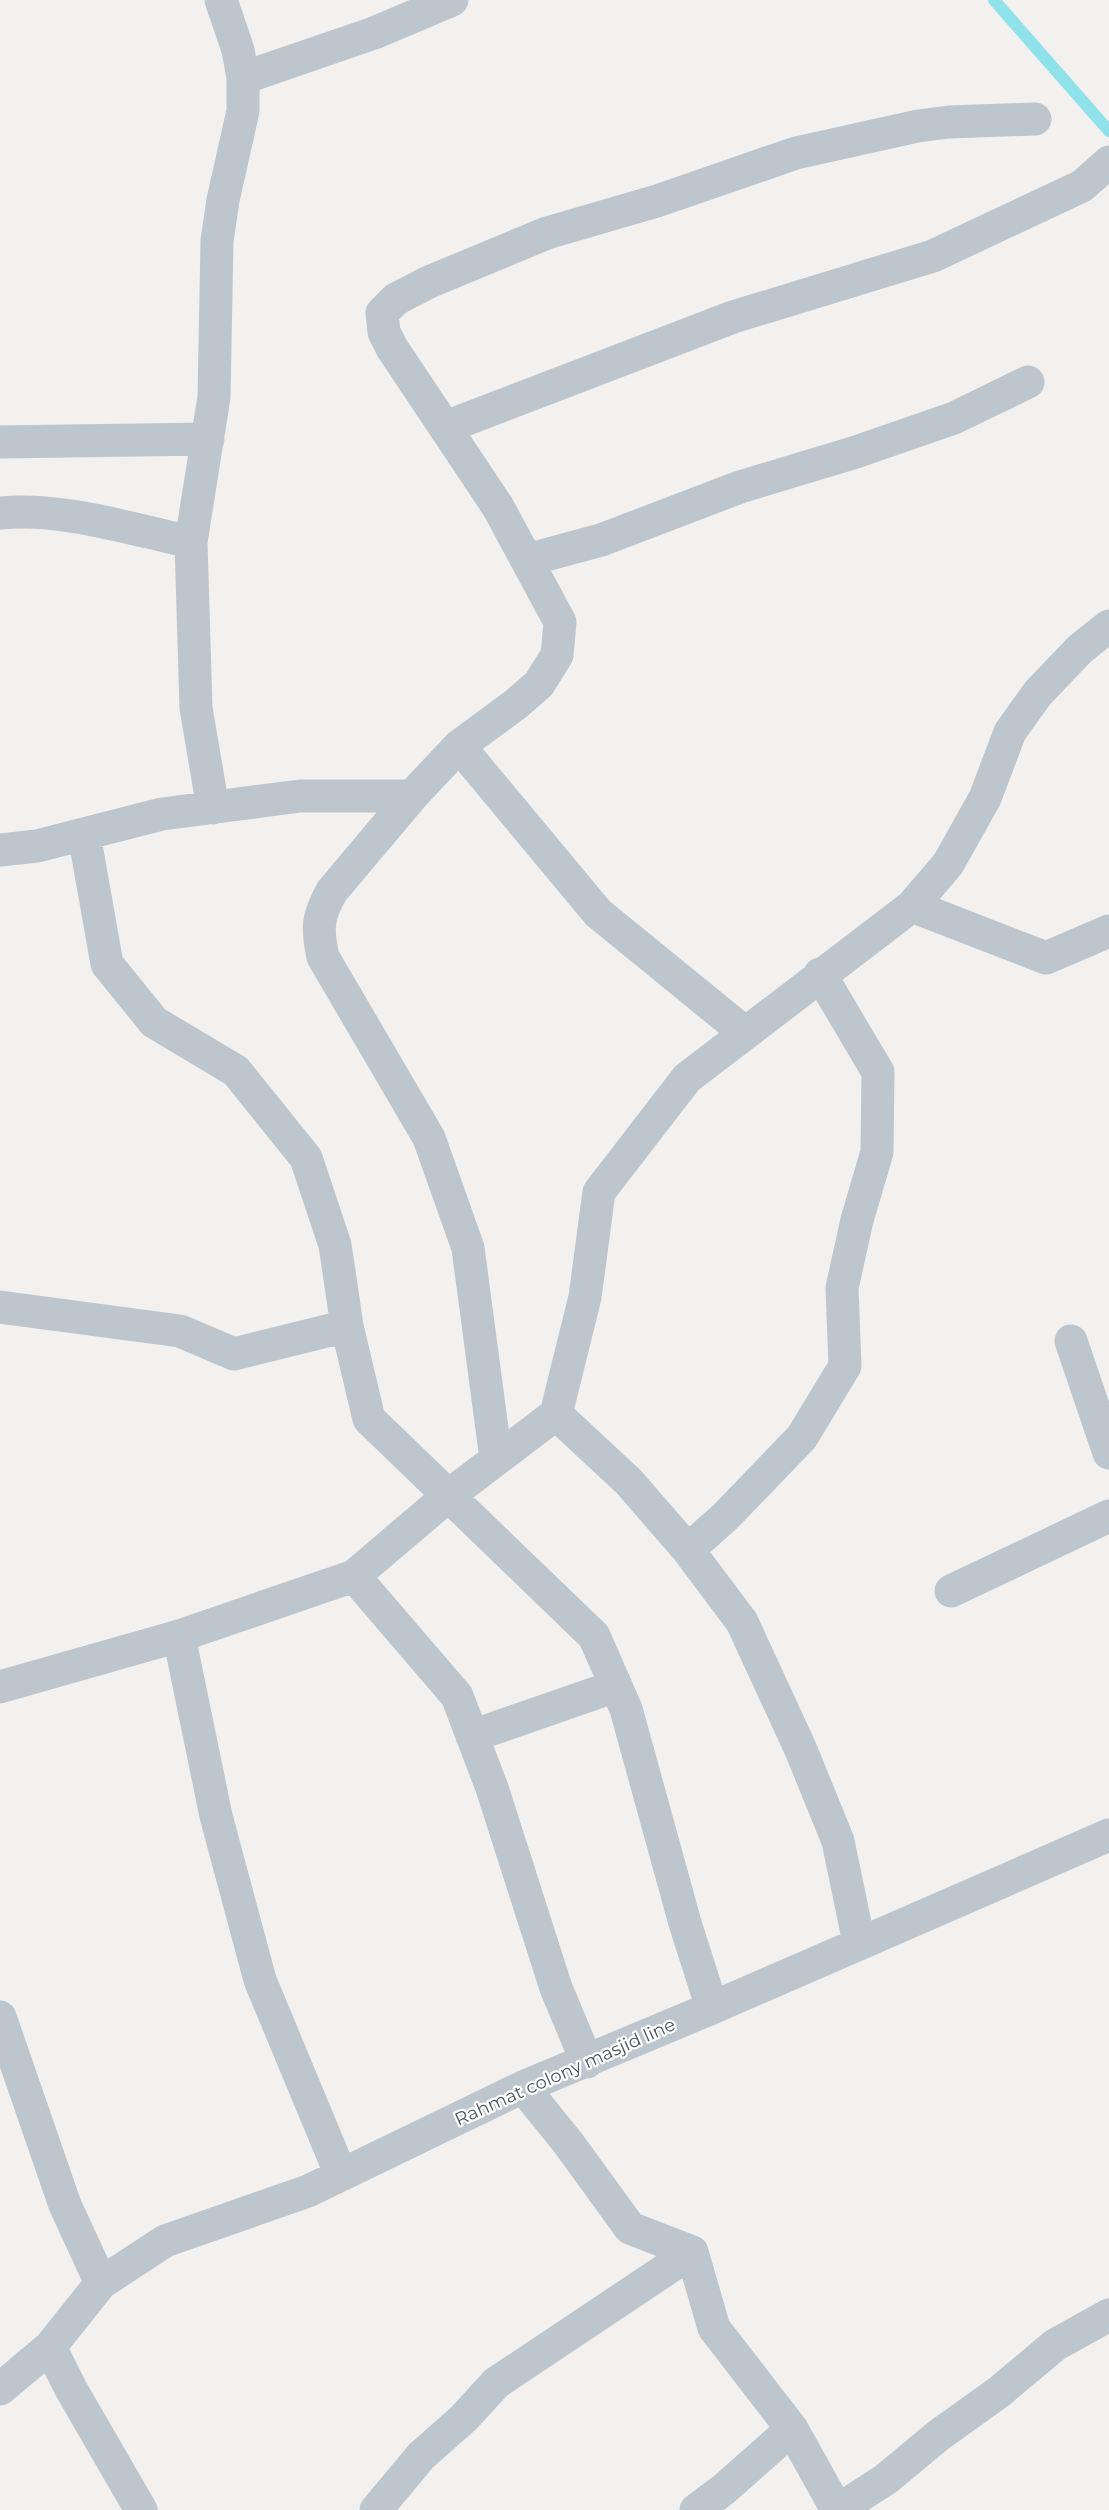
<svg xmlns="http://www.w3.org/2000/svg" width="1109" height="2510" font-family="Montserrat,sans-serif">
<rect width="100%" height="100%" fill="#f3f0f0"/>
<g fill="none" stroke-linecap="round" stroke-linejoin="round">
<path stroke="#8fe1ea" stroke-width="12" d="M994,0L1109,131"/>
<path stroke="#bcc6cc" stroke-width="33" d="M243,78L374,33L452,0
M446,427L733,317L933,256L1082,186L1109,162
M0,442L208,439
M0,513C63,507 130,529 191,542
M527,560L601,540L740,487L856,452L954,418L1028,382
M459,746L598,913L744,1032
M213,808L196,708L191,542L214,397L217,241L223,200L243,111V78L238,50L221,0
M84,834L107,964L154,1022L236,1071L306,1158L335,1245L347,1326L369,1419L594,1636L626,1709L685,1923L712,2008
M0,850L37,846L162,814L300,796H412
M912,906L1046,958L1109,931
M0,1307L180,1331L234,1354L347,1326
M1071,1341L1109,1453
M556,1414L629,1482L688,1550L742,1622L801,1750L838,1841L859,1943
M496,1459L468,1248L429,1138L323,957C317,929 317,917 332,891L412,796L459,746L516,704L539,684L557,655L560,622L498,507L392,348L384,332L382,313L396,299L429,282L547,233L657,201L796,153L918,126L949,122L1035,119
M688,1550L726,1516L802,1437L845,1366L842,1288L857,1220L877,1152L878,1072L820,974
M354,1576L457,1696L492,1788L556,1988L587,2062
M951,1591L1109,1516
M179,1636L216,1816L260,1980L341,2175
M0,1687L179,1636L354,1576L448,1496L556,1414L585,1297L599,1192L687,1078L912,906L948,864L985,798L1010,732L1038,693L1080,649L1109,626
M472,1736L616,1686
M0,2017L65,2205L101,2283
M523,2087L569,2144L630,2228L692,2252L714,2328L792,2429L837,2510
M50,2347L71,2389L141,2510
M0,2389L50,2347L101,2283L165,2241L308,2191L523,2087L712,2008L1109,1835
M376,2510L421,2456L464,2418L496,2383L692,2252
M696,2510L723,2490L792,2429
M838,2510L886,2479L939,2435L999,2392L1055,2345L1109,2315"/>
</g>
<g text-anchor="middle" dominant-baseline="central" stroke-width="4.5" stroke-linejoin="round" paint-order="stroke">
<g font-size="18" fill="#48565d" stroke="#fff">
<text transform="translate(565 2072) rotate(-24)">Rahmat colony masjid line</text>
</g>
</g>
</svg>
